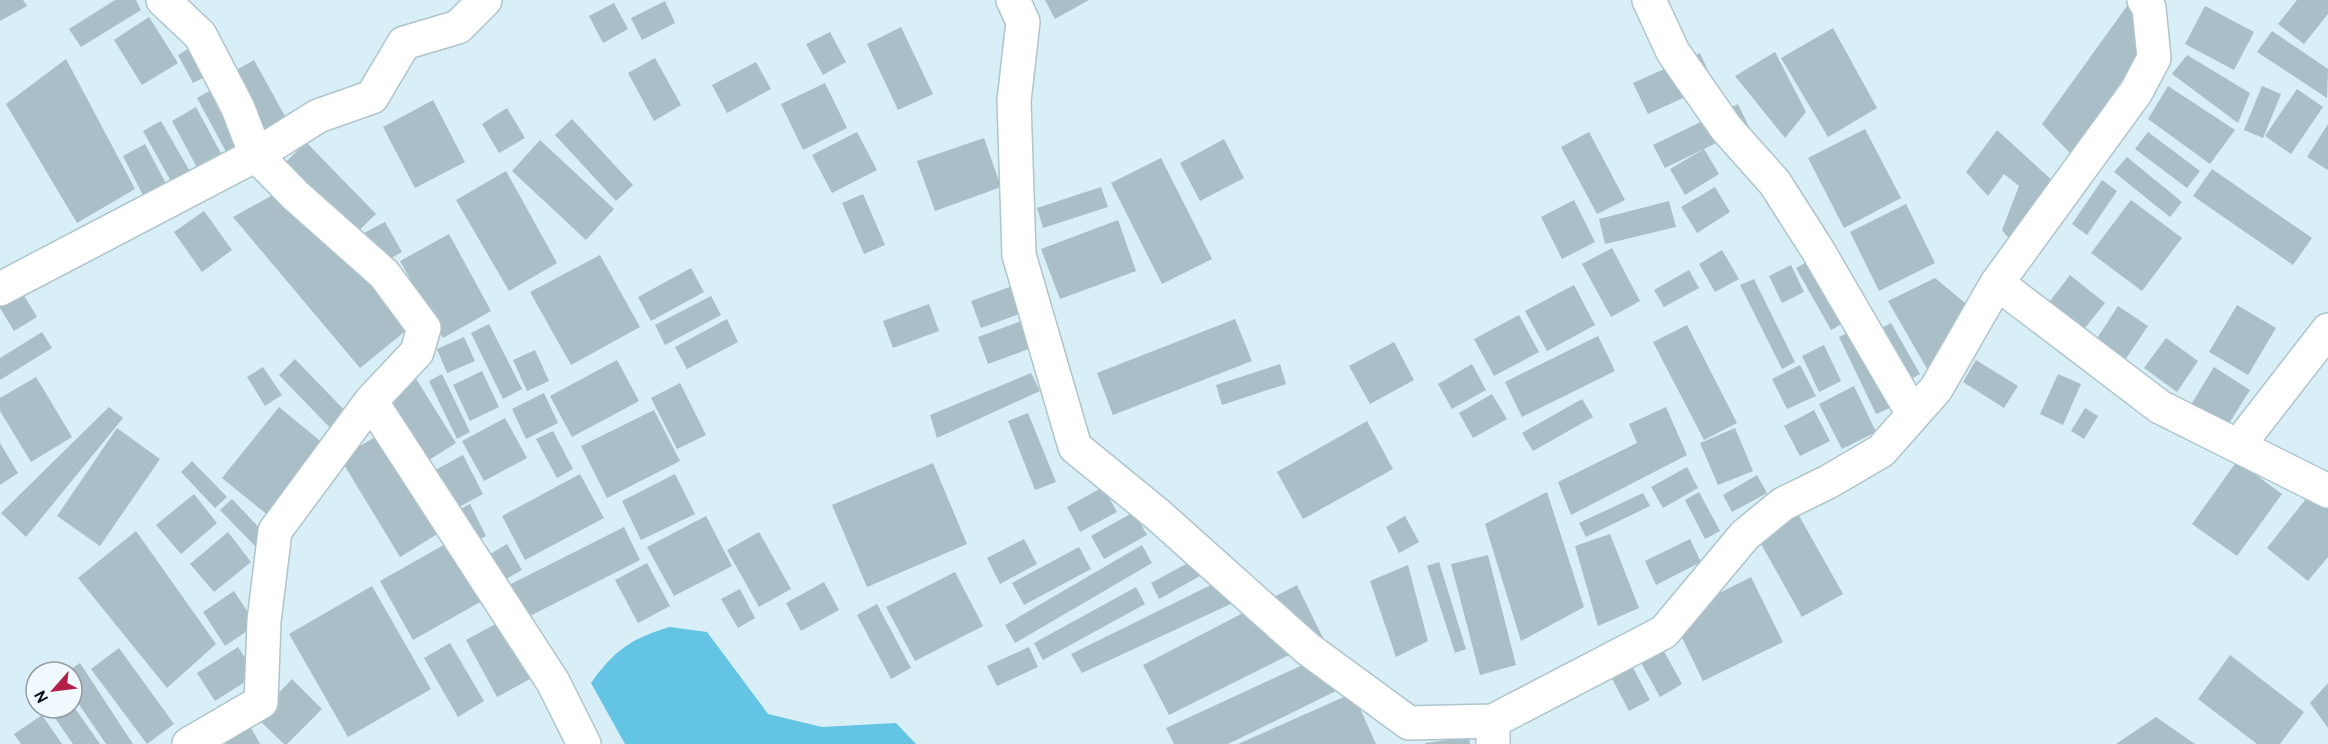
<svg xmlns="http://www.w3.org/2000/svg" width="2328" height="744" font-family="Overpass,sans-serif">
<rect width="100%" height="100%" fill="#d8eff7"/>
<path fill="#63c4e3" d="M670,627L707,632L768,714L822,727L896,723L916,744H625L591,683C614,651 631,638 670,627Z"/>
<path fill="#a9bec6" d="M0,0H23L27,6L0,21Z
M115,0H136L141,10L81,47L69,29Z
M1045,0H1089L1055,19Z
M2297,0H2328V14L2304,44L2278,24Z
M665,1L675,23L642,40L631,18Z
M614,3L628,29L603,43L589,16Z
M2127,6L2161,24L2071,154L2042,124Z
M2205,6L2254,32L2234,70L2185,44Z
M149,17L178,63L142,85L114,40Z
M901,27L933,94L898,110L867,44Z
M1833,28L1877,108L1828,137L1781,58Z
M2272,31L2328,69L2327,98L2257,52Z
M830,32L846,62L823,75L806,44Z
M196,44L212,73L193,83L178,55Z
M1775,52L1806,112L1785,138L1735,76Z
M1700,53L1714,84L1648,114L1633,83Z
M2187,55L2250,93L2238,123L2172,74Z
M655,58L681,105L654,121L628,73Z
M66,59L135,189L77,223L6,104Z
M254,60L286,118L262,131L231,73Z
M756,62L771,89L727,113L712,85Z
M825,83L847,128L803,150L781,104Z
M2168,86L2235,130L2210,164L2148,119Z
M2262,86L2281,94L2263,138L2244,130Z
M213,89L245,148L229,157L197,98Z
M2297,89L2323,107L2291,154L2265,136Z
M433,100L465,162L415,188L383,127Z
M1738,104L1749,127L1665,168L1653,145Z
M196,107L225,161L201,175L172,121Z
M507,108L525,138L499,153L482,124Z
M572,119L633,185L616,201L555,135Z
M161,121L192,175L173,185L143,131Z
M2328,124V170L2307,157Z
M1865,129L1901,198L1844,228L1808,158Z
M1997,130L2054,182L2015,246L2002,230L2019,186L2004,174L1988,196L1966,172Z
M857,132L877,170L832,193L812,155Z
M1589,132L1625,200L1597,214L1561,147Z
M2148,132L2200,171L2187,188L2135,149Z
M984,138L1001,187L935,211L917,161Z
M1224,139L1244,178L1200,201L1180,163Z
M540,140L614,209L586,240L512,171Z
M306,142L376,214L350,239L281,167Z
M145,144L171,193L148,205L123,156Z
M1704,149L1719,174L1685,195L1670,169Z
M2127,157L2182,202L2170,217L2114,172Z
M1161,158L1212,259L1162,284L1111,183Z
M2212,169L2312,238L2293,265L2193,196Z
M506,171L557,263L509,291L456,200Z
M2102,180L2117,191L2087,235L2072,224Z
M1101,187L1108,207L1043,228L1037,208Z
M1715,187L1730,212L1697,233L1681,207Z
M280,191L413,325L360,368L233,217Z
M863,194L885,245L864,254L842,203Z
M1574,200L1595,242L1562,259L1541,217Z
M2131,200L2182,238L2142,291L2091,253Z
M1669,201L1676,227L1605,244L1599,219Z
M1906,204L1935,263L1879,291L1850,232Z
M204,211L232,250L202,272L174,232Z
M1118,220L1136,271L1060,299L1041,249Z
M385,222L402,252L382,263L364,233Z
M449,234L491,311L443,338L400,261Z
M1612,248L1640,301L1611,317L1582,264Z
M1722,250L1739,279L1715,292L1699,264Z
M600,255L640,327L571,365L530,292Z
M1814,258L1849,320L1831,330L1796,268Z
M1791,265L1804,292L1782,303L1769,276Z
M691,268L704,292L651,321L638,297Z
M1689,270L1699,288L1664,307L1654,290Z
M2070,275L2105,303L2081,333L2047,305Z
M1935,278L1965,303L1930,374L1888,301Z
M14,279L37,317L14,331L0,308V287Z
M1754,279L1795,362L1782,369L1740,285Z
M1018,284L1028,311L981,328L971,301Z
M1574,285L1595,325L1547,351L1525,311Z
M711,296L721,315L665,345L655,325Z
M929,304L939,331L893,348L883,321Z
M2237,305L2276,328L2248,375L2209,352Z
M2118,306L2148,326L2125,360L2096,340Z
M1519,315L1539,352L1494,376L1474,339Z
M727,319L738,342L687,369L675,347Z
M1235,319L1252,361L1113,415L1097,373Z
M1024,320L1034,347L988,364L978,337Z
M1891,323L1920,374L1900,385L1871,334Z
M489,324L522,389L503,399L471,333Z
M1687,325L1737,423L1704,440L1653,342Z
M1856,329L1894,406L1876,414L1839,337Z
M42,332L52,348L0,380V358Z
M1598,336L1615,371L1522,417L1505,382Z
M464,337L475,361L447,373L437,349Z
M2166,338L2198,361L2177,392L2144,368Z
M1394,342L1414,380L1370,404L1349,366Z
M1824,345L1841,381L1819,392L1802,356Z
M535,350L549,381L527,391L513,360Z
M295,359L352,418L336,434L279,375Z
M617,360L639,401L572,437L550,396Z
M1976,360L2018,386L2004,408L1963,382Z
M1280,364L1286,384L1222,405L1216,385Z
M1472,364L1486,390L1452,409L1438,384Z
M1800,365L1816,396L1787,409L1772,379Z
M263,367L282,395L265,406L247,377Z
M2214,367L2250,390L2228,425L2192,403Z
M482,371L499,407L470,421L453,385Z
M1031,373L1040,391L937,438L930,415Z
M442,374L470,432L457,439L429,381Z
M2058,374L2081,384L2063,425L2040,414Z
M36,377L72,437L31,462L0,411V398Z
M415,377L456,443L419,466L378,399Z
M680,383L706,435L677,449L651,398Z
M1854,386L1876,432L1842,449L1819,404Z
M544,393L558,423L526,439L512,409Z
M1492,394L1507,419L1473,438L1459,413Z
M1582,399L1593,417L1533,451L1522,433Z
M109,407L123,418L26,537L1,513Z
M279,407L336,454L280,525L222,478Z
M1666,407L1687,455L1571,515L1558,482L1637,443L1629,424Z
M2085,408L2098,416L2084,439L2071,431Z
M654,410L680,461L607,498L581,446Z
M1814,410L1830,441L1800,456L1784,426Z
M1028,413L1056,482L1035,490L1008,421Z
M505,418L527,458L484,481L462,441Z
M1367,421L1393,469L1303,519L1277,472Z
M117,428L160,459L100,546L57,516Z
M1735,428L1753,471L1718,485L1700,443Z
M553,431L573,469L557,478L536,439Z
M380,434L439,533L400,557L340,458Z
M0,443L18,473L0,485Z
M463,455L483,494L448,513L428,474Z
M192,461L227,497L215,508L181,472Z
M2237,461L2282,494L2237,556L2192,524Z
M933,463L967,544L867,587L832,505Z
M1687,467L1698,488L1663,508L1651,487Z
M580,474L604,518L525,560L502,516Z
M675,474L695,514L641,540L622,501Z
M1757,475L1767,493L1732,512L1723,495Z
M1103,487L1117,512L1080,532L1067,507Z
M2313,490L2328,502V557L2308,581L2267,548Z
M1547,492L1584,607L1521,641L1485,524Z
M1699,492L1720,531L1705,539L1685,500Z
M1643,493L1650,506L1586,537L1579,523Z
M194,494L217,523L181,554L156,525Z
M232,499L266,535L255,546L220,510Z
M470,504L486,536L468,545L451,514Z
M1134,512L1147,535L1104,559L1091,536Z
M1797,512L1843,594L1802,617L1756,535Z
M706,516L732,566L674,596L647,547Z
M1405,516L1419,542L1399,553L1386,527Z
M624,527L640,560L528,617L511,584Z
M136,531L216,644L167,688L78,578Z
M228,532L251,562L214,592L190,564Z
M759,532L791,589L759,607L727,550Z
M1610,534L1639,608L1598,626L1575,546Z
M1024,539L1037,564L1000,584L987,558Z
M1690,539L1701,562L1656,585L1645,561Z
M449,542L482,601L413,640L380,581Z
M507,544L522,570L496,585L482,559Z
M1142,545L1152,563L1015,643L1005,625Z
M1079,547L1091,569L1024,605L1012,583Z
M1208,552L1216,567L1159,599L1151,583Z
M1488,555L1516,665L1480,675L1451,564Z
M1439,562L1466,649L1455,653L1427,566Z
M647,563L670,606L638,623L615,580Z
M1408,565L1428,641L1396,657L1370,581Z
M955,572L983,626L915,661L886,607Z
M1751,577L1783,642L1703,681L1672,617Z
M1219,581L1235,602L1082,673L1071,654Z
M824,582L839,610L801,631L786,603Z
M1297,585L1323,638L1169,715L1143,665Z
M372,586L431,689L348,737L289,634Z
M1136,587L1145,604L1043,660L1034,643Z
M740,589L755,618L738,628L721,599Z
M234,591L256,625L225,646L203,612Z
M877,604L911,668L891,679L857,615Z
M501,621L532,678L497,697L466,640Z
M450,643L484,701L458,717L424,658Z
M1661,646L1682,684L1660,697L1639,659Z
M238,647L256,675L215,701L197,673Z
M1029,647L1038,667L997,686L987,666Z
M119,648L174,724L147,744L91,669Z
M2230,655L2304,712L2280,744H2257L2198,699Z
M1309,662L1336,691L1228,744H1174L1166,728Z
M1630,662L1650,700L1629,711L1609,673Z
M80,663L133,744H106L72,694V672H67Z
M292,679L322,709L287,744H284L256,717Z
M2328,683V728L2310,703Z
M1353,693L1376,744H1238Z
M72,704L100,744H73L48,708H72Z
M42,715L62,744H21L14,734Z
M2156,717L2195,744H2116Z
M249,724L260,744H226L224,739Z
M1469,737L1470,744H1425V743Z"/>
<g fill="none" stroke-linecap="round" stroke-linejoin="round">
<defs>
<path id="minor" d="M163,0L200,35L238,108L256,155L318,116L372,97L404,43L458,27L485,0
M1013,0L1023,22L1014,101L1019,255L1075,447L1157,514L1308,649L1409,723L1493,721
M1649,0L1673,52L1726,128L1775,183L1817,249L1913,414
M1997,283L2160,407L2328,491
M0,289L256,155L295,195L384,274L424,328L417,352L371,401L275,531L264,621L261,702L189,744
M371,401L553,682L584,744
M2238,446L2328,330
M1493,744V721L1664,632L1745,535L1783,504L1828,482L1881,451L1936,389L1997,283L2136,92L2154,58L2149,8L2144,0"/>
</defs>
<use href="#minor" stroke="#afc4cc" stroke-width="36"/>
<use href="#minor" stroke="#fff" stroke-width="33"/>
</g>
<g transform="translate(54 690) rotate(242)"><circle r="28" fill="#f0f9fd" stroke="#939c9f" stroke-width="1.5"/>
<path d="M0-4.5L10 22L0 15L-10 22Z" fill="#b22048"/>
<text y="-9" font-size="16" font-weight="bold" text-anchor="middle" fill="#081013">N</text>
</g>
</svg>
